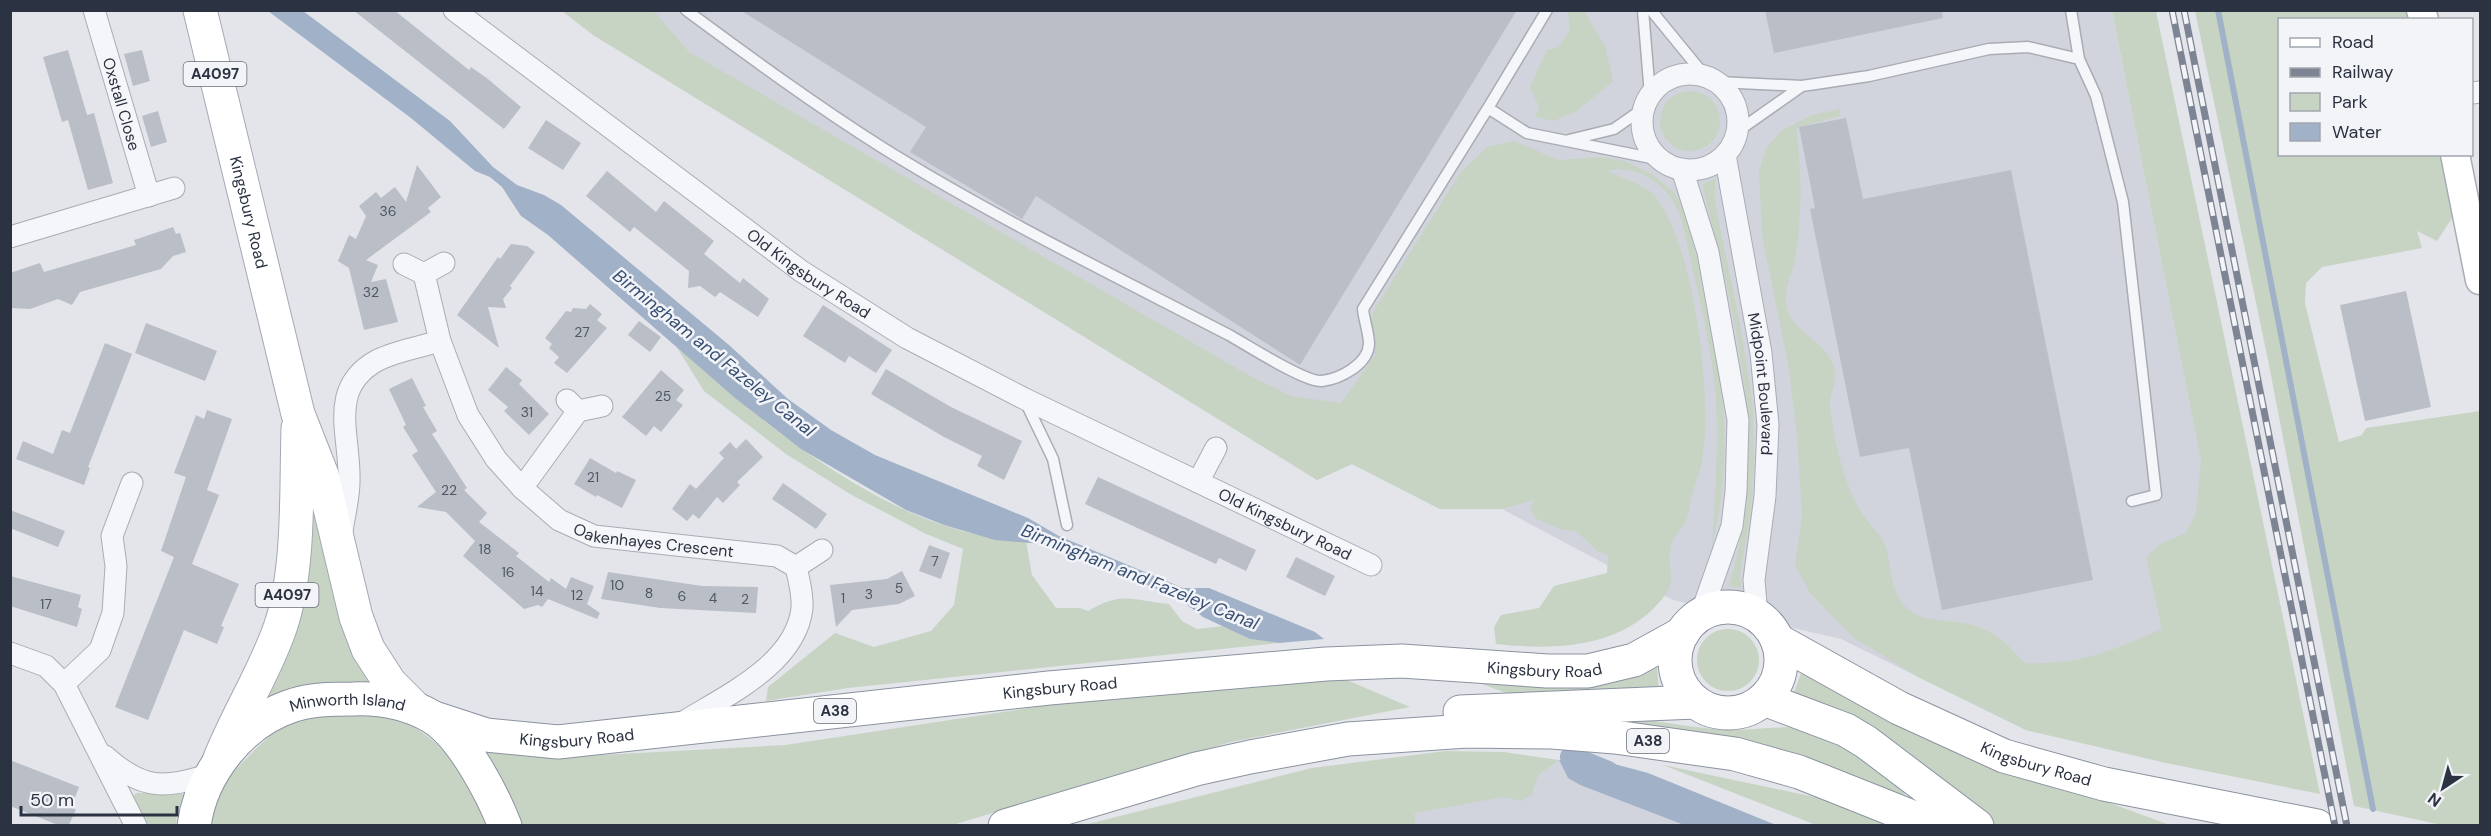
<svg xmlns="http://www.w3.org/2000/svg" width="2491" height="836" font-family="'DM Sans',sans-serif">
<rect width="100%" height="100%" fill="#e3e5ea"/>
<path fill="#d1d4dc" d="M577,11H2112L2213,521L2135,747L2026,730L1841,639L1673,600L1502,509H1440L1352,464L1317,480Z
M1559,760L1568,778L1580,785L1684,825L1226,826L1364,787Z"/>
<path fill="#c7d4c4" d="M562,11H654L689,52L1252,377L1291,396L1341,403L1375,355L1371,317L1376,307L1460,173L1487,147L1514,141L1559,160L1599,157L1625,161L1653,175L1674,192L1681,203C1715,308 1741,436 1712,545C1715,496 1719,447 1716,398C1712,351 1701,305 1690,258C1686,240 1683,217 1673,201C1659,179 1632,165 1607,171C1620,177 1641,183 1652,193C1694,236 1715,407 1701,466C1699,475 1695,483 1693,492C1690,500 1690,510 1687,518C1684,528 1673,536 1671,546C1665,574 1683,580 1654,608C1613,649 1550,650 1496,644L1494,627L1501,615L1539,608L1554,586L1607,573L1608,555L1597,551L1576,531L1563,530L1537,519L1530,510L1534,500L1502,509H1440L1352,464L1317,480L593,35Z
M1568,11H1584L1605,46L1613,81L1577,111L1554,121L1535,117L1539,107L1530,87L1547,50L1559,47L1570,29Z
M2112,11H2156L2320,794L2166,763L2026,730L1918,677L1853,637L1810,593L1795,565L1802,516L1797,436L1789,369L1762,236L1759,171L1766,148L1781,131L1812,115L1840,109V116L1796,128C1802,169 1802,213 1796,255C1794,271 1784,285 1786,303C1789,334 1829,340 1835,370C1838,381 1829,395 1830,406C1834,440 1843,480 1860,510C1867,523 1882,534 1886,547C1891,565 1890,583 1900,600C1918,628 1952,616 1979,627C1997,634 2012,648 2024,663C2080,665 2112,651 2162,629L2146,557L2160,544L2186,533L2196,514L2201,461Z
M2195,11H2406L2408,19L2280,20V154L2440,155L2454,215L2437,241L2417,231L2422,248L2322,267L2306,283L2305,303L2339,442L2362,435L2366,428L2480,411V825H2442L2354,806L2268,360Z
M1660 121a30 30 0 1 1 60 0a30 30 0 1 1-60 0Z
M1715,179V203L1739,318L1753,405L1754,460L1751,512L1740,574L1742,588L1729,586C1771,445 1736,322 1702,184Z
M676,346C768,428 897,537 1026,541L1032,575L1056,608H1080L1088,611C1123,590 1134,601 1169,604L1182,621L1197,629L1224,626L1250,639L1279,643L848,688L766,701L768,687L835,633L874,647L931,631L954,605L963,549L924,533L850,494L786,454L704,391Z
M314,503L374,685C324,678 307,687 262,707L308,504Z
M1697 660a31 31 0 1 1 62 0a31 31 0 1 1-62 0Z
M1657,667L1659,690L1514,696L1453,673L1608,682Z
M1802,670L2044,779L2170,825H1995L1793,696Z
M1340,677L1410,707L1231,742L949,826L518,825L475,746L582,756L785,745L1102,697Z
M344,708C362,712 381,714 398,720C449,739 465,782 490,826H210C213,814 214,799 220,789C227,776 276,727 289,721C305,713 327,712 344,708Z
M1637,719C1666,722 1696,728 1725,730C1762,731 1803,719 1838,739C1863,753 1886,775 1909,793L1900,795L1580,723Z
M1446,751L1504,752L1559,760L1538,775L1532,794L1522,801L1503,797L1415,813V825H1084L1312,768Z
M1663,765L1834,801L1907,825H1816Z
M137,793L185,794L177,813L176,825H148L133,796Z"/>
<path fill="#a0b1c8" d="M268,11H303L450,121L493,167L517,185L544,195L561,205L729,345L788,399L831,430L875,455L1028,518L1059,536L1183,588H1209L1315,632L1324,639L1279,643L1250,639L1203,617L1178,598L1054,545L995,540L944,525L906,510L801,449L735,398L548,235L521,216L502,187L490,177L475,171L411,118Z
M1559,760L1607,762L1648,773L1776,825H1684L1580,785L1568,778Z"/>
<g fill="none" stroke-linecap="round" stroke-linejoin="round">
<path stroke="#a0b1c8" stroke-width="6" d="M2218,10L2373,809"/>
<path stroke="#a0b1c8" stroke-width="22" d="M1571,757L1608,772"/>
</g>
<path fill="#babec7" d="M353,10H394L469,70L471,67L488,79L521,107L504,129Z
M740,10H1517L1300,365L1036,196L1022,219L910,152L926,127Z
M1765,10H1942L1943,18L1774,53Z
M68,50L87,115L94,113L113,183L88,190L68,120L62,122L43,57Z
M142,50L150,81L133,86L124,54Z
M158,111L167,142L151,147L142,116Z
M1846,118L1863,199L2011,170L2093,580L1942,610L1909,448L1860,457L1810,209L1815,208L1799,127Z
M546,120L581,143L563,170L528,148Z
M417,165L441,197L428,208L431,212L366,260L378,265L371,282L386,279L398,322L364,330L349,268L338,261L349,235L356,239L366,216L359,206L376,192L381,198L395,187L406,202Z
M607,171L656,212L664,201L714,241L704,254L740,283L743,278L769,299L758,317L720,292L715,297L700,286L688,288L689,271L634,227L630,232L586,196Z
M173,227L176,234L180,233L186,252L173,256L161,269L80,292L72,305L58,299L30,309L10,308V273L40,263L44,272L136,245L134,240Z
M511,244L527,246L535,252L510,286L512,288L503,299L506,308L488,307L499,348L457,315L498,257L500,259Z
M2406,291L2431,407L2365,421L2340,305Z
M590,304L602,314L597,320L607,328L567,373L554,363L559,357L549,348L552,344L545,338L566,311L571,312L573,308L586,309Z
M823,305L892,350L876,373L849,356L845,363L803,336Z
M639,321L661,337L650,352L628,335Z
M146,323L217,351L205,381L135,353Z
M105,343L132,354L88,467L90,468L84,485L16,459L23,441L53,454L62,430L70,433Z
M506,367L522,380L519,384L549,414L529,435L504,411L508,407L488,390Z
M886,369L951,407L1022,441L1004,480L977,466L982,456L944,437L871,394Z
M661,370L684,390L676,400L683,405L661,432L654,426L646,436L622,417Z
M412,378L426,406L423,407L437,431L432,434L467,488L464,490L487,513L479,522L519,553L516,556L549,582L551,578L566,589L571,577L594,586L587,604L600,613L597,619L548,599L542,607L538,605L524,609L463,556L475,541L446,512L417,507L436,492L412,455L418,451L403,427L406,425L389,389Z
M207,410L232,419L207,490L219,495L192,564L239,584L221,626L224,627L217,644L184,630L148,720L115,707L174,557L161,551L186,477L174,473L196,415L204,419Z
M746,439L763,457L737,482L740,485L723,503L717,497L699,519L693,514L687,521L672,509L690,484L696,489L724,458L719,453L730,442L736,449Z
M590,458L616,473L617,471L636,480L622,508L597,495L596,497L574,484Z
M1098,477L1256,550L1246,571L1219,558L1216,564L1085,504Z
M783,483L827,514L816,529L772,499Z
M10,510L65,531L58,547L10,528Z
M929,545L950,553L941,579L919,571Z
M1296,557L1335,576L1325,596L1286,577Z
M902,571L915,596L899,604L852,610L836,627L830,585L887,579Z
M608,572L702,586L758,587L756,613L660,608L601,599Z
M10,576L81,595L78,607L82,609L77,627L10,606Z
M10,760L79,787L71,808L76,809L69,825H58L10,806Z"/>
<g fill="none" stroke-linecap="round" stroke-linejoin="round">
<defs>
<path id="lane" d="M686,10C751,58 815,105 883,148C994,217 1113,275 1229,335C1247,345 1306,383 1322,381C1339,379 1368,365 1369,344C1369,333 1364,320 1363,309L1488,108
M1547,10L1488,108L1527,133L1661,160
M1643,10L1650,95
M1651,10L1705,76
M2071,10L2079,59L2096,96L2123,202L2156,495L2132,501
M1718,82L1802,86L1869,76L1989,49L2028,47L2079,59
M1738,131L1802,86
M1569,140L1614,129L1644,108
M1025,401L1053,459L1067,525"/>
<g id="street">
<path id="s1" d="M94,10L149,196"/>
<path id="s2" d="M454,10L801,271L907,338L1023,398L1371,565"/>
<circle cx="1690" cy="122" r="48"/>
<path d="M2472,93L2480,92"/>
<path id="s3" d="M1725,155L1761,353L1768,425L1765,496L1754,580L1757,616"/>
<path d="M1682,169L1708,252L1738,420L1736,492L1732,526L1701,614"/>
<path d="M10,237L174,188"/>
<path d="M404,264L424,274L444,263"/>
<path id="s4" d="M424,274L440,341L468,415L496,459L522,488L559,520L594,536L777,556L796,567C799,579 803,595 802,608C796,665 723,697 680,724"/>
<path d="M567,400L578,411L602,406"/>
<path d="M1198,482L1216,448"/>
<path d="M522,488L578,411"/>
<path d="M342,532C344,516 349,498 349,482C351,436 326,388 378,360C396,351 420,347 440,341"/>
<path d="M796,567L822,550"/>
<path d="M10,653L46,666L64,684L136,826"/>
<path d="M64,684L100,650L113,613L116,566L112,536L132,483"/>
<path d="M105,756C143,790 163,789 211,774"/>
</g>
<path id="secondary" d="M2421,10L2424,20
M2455,154L2480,280"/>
<g id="primary">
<path id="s5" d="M200,10L298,414L322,475L356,617L368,649L390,683L414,707"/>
<path d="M219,761C237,715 264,674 280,628C300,571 296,489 298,428"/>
</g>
<g id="highway">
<circle cx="1728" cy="660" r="53"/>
<path id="s6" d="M1777,640L1899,708L2004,756L2104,784L2317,826"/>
<path d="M1764,699L1846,730L1866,742L1977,826"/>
<path d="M1460,712L1695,702"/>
<path id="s7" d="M434,718L486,735L558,742L1049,688L1326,664L1402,661L1547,671H1588L1634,660L1683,633"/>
<path id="s8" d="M194,826C201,773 242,721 294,705C312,699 334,699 353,699C379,698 408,703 432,717C462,735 492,793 505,826"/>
<path d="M1005,826L1196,769L1250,757L1348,739L1467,731L1552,732L1615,737L1735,754L1799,772L1935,826"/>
</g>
</defs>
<use href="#lane" stroke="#a8acb4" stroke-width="13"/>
<use href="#street" stroke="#a8acb4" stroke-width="23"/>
<use href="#secondary" stroke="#a8acb4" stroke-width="31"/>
<use href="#primary" stroke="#a3a9b5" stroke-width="35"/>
<use href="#highway" stroke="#8b92a0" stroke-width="35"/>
<use href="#lane" stroke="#f5f6f9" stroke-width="10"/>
<use href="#street" stroke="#f5f6f9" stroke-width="21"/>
<use href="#secondary" stroke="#fff" stroke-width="28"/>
<use href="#primary" stroke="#fff" stroke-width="33"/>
<use href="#highway" stroke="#fff" stroke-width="33"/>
<defs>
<path id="rail" d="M2172,10L2335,826
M2184,10L2347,826"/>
</defs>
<use href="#rail" stroke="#7d8493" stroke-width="7"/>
<use href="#rail" stroke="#f2f4f8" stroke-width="4.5" stroke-dasharray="14" stroke-linecap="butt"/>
</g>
<g text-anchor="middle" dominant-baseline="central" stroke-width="5" stroke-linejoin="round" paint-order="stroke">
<g font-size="14" fill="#4f5562">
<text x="388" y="211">36</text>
<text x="371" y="292">32</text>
<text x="582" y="332">27</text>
<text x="663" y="396">25</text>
<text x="527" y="412">31</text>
<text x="593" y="477">21</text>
<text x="449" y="490">22</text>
<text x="485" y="549">18</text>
<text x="935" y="561">7</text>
<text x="508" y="572">16</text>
<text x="617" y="585">10</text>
<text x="899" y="588">5</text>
<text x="537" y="591">14</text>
<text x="649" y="593">8</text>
<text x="869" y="594">3</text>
<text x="577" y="595">12</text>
<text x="682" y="596">6</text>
<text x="713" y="598">4</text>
<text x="843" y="598">1</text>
<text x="745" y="599">2</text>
<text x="46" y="604">17</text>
</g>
<g fill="#f2f4f8" stroke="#676c78" stroke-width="1.5">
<rect x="183.5" y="62" width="63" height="24" rx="4.5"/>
<rect x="255.5" y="583" width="63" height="24" rx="4.5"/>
<rect x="814" y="699" width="42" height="24" rx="4.5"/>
<rect x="1627" y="729" width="42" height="24" rx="4.5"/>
</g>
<g font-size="15" font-weight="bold" fill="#2b3241">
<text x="215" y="74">A4097</text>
<text x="287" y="595">A4097</text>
<text x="835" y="711">A38</text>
<text x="1648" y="741">A38</text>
</g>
<g font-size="16" fill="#2b3241" stroke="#f2f4f8">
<text stroke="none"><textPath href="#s1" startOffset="98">Oxstall Close</textPath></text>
<text stroke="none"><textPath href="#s5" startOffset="208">Kingsbury Road</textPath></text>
<text stroke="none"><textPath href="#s2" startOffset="442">Old Kingsbury Road</textPath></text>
<text stroke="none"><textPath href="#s3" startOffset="232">Midpoint Boulevard</textPath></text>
<text stroke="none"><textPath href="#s2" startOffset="981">Old Kingsbury Road</textPath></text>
<text stroke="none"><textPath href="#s4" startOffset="386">Oakenhayes Crescent</textPath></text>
<text stroke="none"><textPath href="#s7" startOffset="1118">Kingsbury Road</textPath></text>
<text stroke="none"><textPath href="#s7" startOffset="632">Kingsbury Road</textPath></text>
<text stroke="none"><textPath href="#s8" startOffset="219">Minworth Island</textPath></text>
<text stroke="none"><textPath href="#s7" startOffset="146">Kingsbury Road</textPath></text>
<text stroke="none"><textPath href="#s6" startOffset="288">Kingsbury Road</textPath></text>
</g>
<g font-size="18" font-style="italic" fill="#384f73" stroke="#f2f4f8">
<text transform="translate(714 353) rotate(39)">Birmingham and Fazeley Canal</text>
<text transform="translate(1140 577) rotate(22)">Birmingham and Fazeley Canal</text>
</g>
</g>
<rect width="2491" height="836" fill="none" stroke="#2b3241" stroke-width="24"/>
<rect x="2278" y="18" width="195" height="138" fill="#f2f4f8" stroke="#a2a6af" stroke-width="1.5"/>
<rect x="2290" y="38" width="30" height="9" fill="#ffffff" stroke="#a2a6af" stroke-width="1.5"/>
<text x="2332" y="48" font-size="18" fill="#2b3241">Road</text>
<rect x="2290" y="68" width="30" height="9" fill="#7d8493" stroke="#a2a6af" stroke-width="1.5"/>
<text x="2332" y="78" font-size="18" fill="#2b3241">Railway</text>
<rect x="2290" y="93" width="30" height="18" fill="#c7d4c4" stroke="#a2a6af" stroke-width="1.5"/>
<text x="2332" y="108" font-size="18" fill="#2b3241">Park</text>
<rect x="2290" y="123" width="30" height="18" fill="#a0b1c8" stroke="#a2a6af" stroke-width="1.5"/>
<text x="2332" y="138" font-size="18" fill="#2b3241">Water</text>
<g transform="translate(2443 788) rotate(216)" stroke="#f2f4f8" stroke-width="4.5" paint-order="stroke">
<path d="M0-4.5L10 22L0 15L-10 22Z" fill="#2b3241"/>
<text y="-9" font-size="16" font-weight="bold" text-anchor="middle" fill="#2b3241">N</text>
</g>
<path d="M21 806v9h156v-9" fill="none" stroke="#2b3241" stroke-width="3"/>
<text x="30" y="806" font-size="18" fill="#2b3241" stroke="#f2f4f8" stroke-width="4.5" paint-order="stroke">50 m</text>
</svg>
